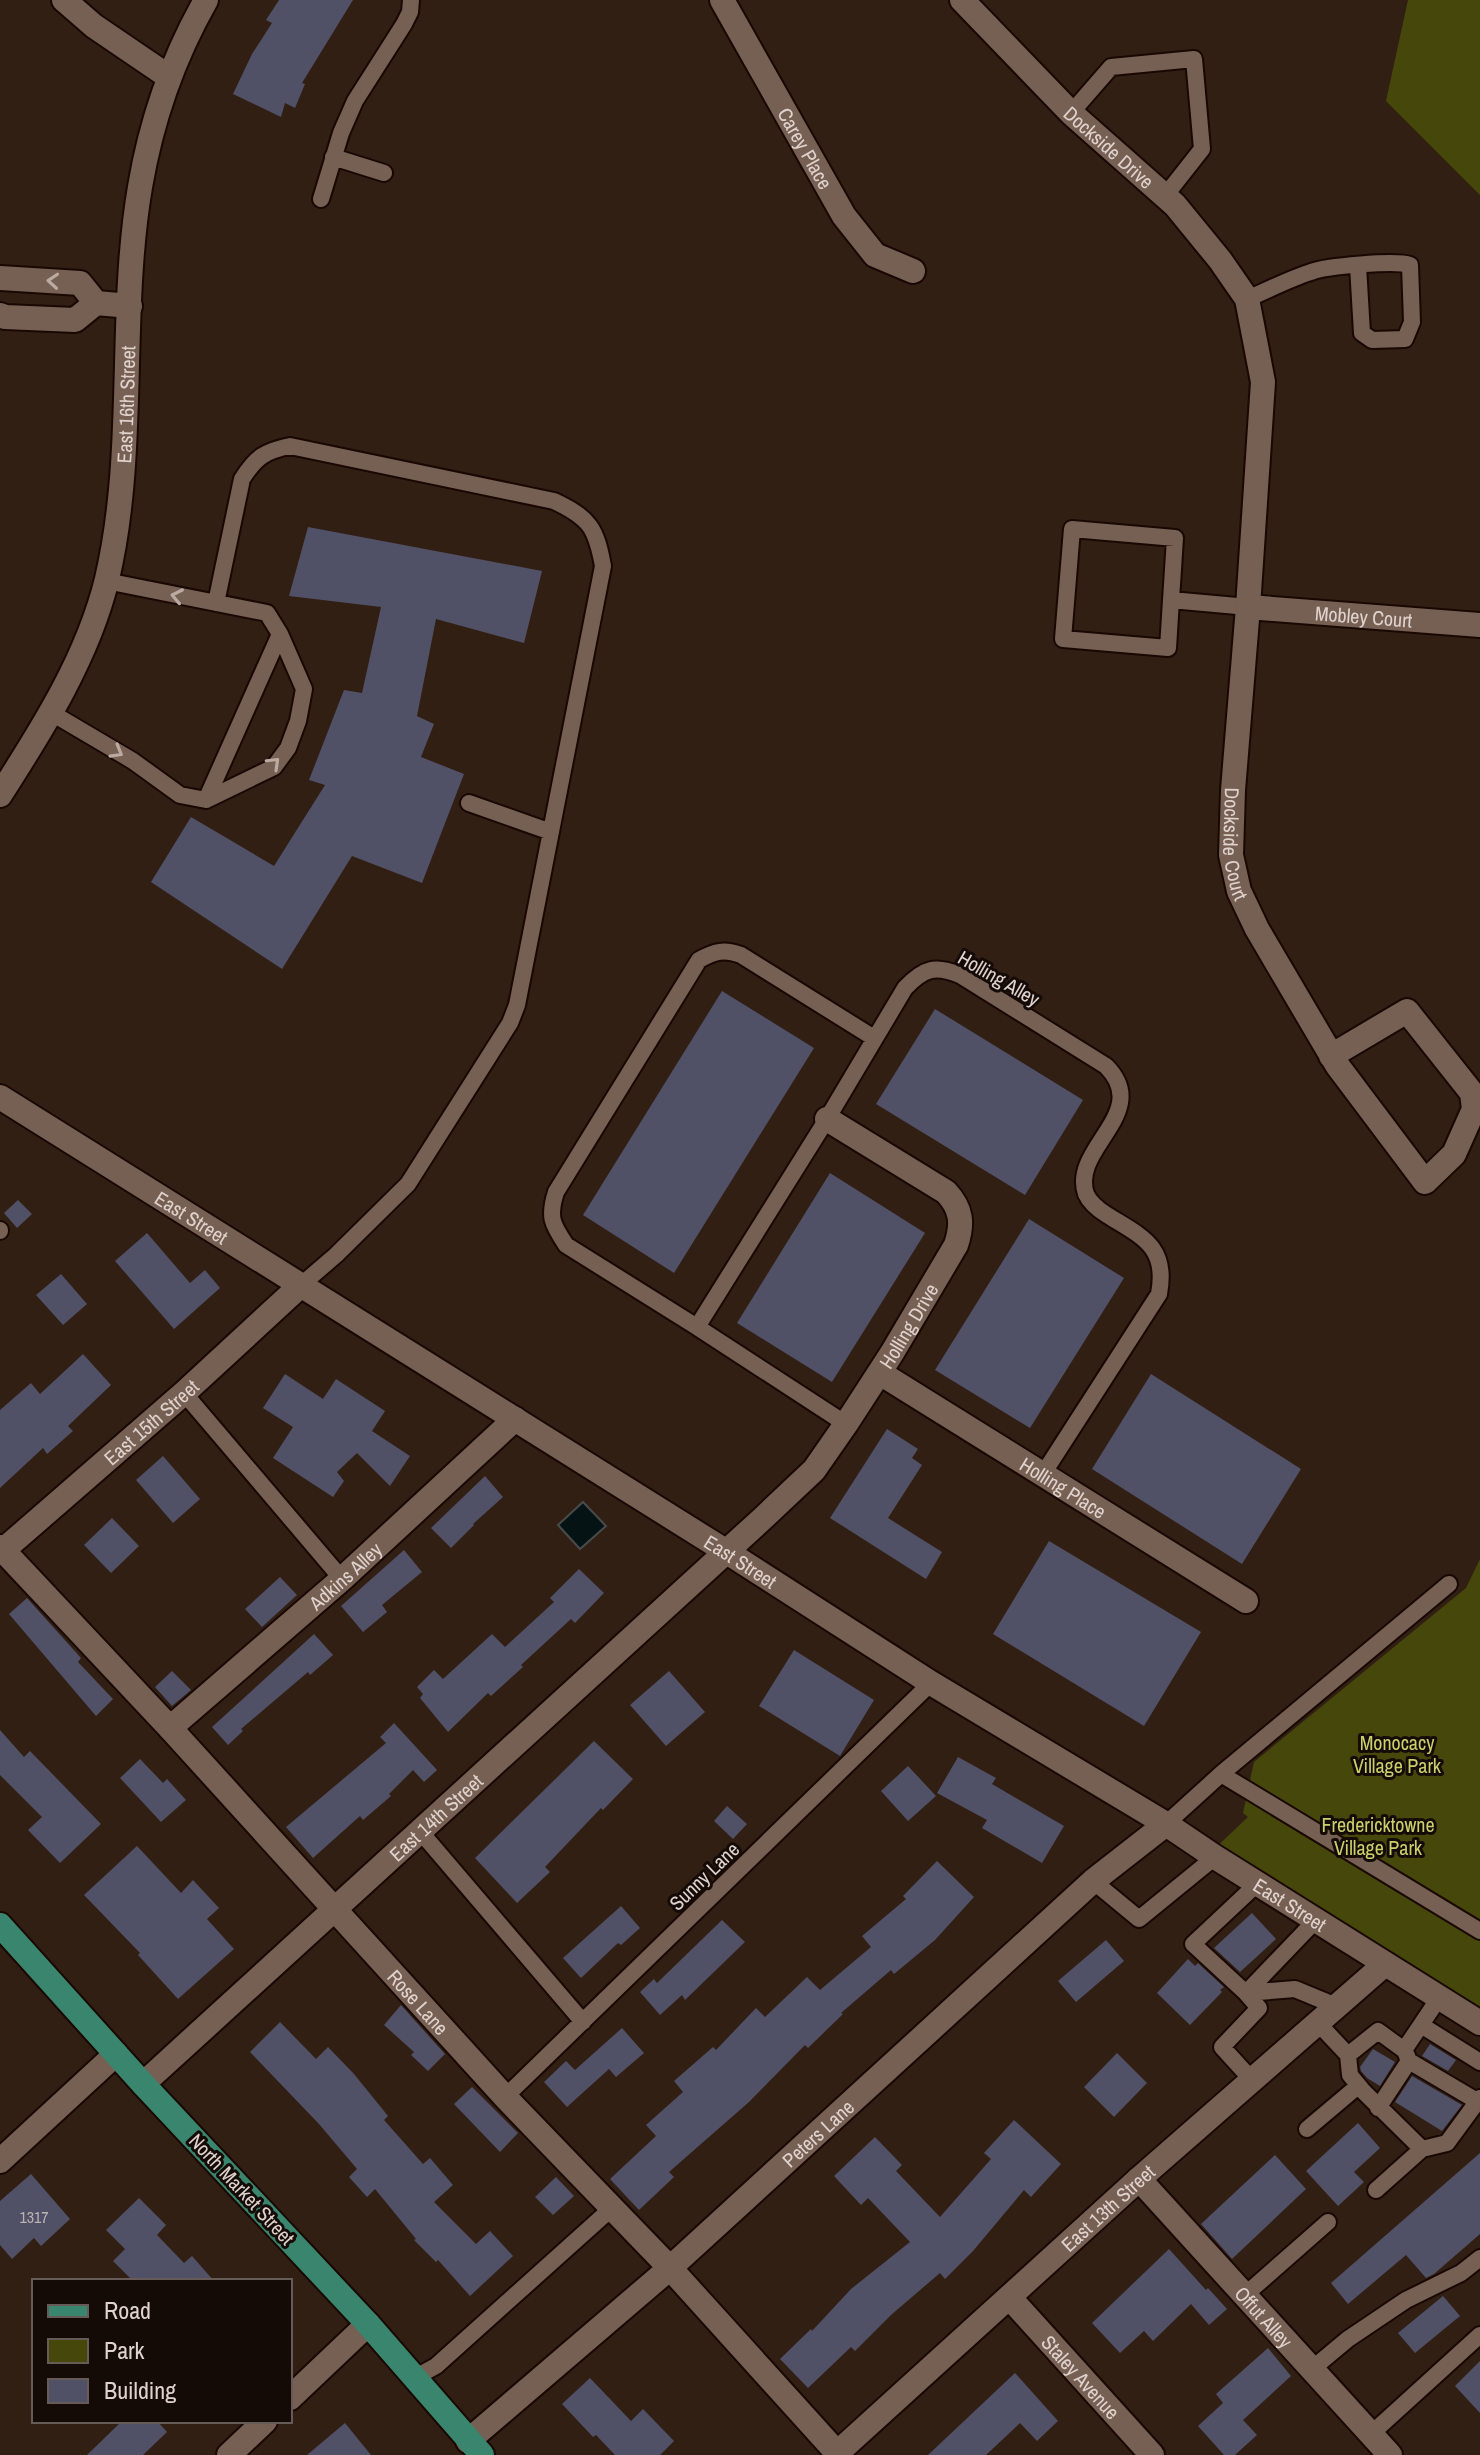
<svg xmlns="http://www.w3.org/2000/svg" width="1480" height="2455" font-family="'Archivo Narrow',sans-serif">
<rect width="100%" height="100%" fill="#321f14"/>
<path fill="#46480b" d="M1408,0H1480V195L1386,101Z
M1480,1559V2017L1209,1854L1248,1817L1243,1813L1254,1762L1466,1588Z"/>
<path fill="#061314" stroke="#474c4b" stroke-width="2" d="M583,1502L606,1526L580,1549L558,1525Z"/>
<path fill="#505066" d="M279,0H353L302,83L305,84L295,108L285,103L281,117L233,94L252,54L272,23L266,20Z
M308,527L542,571L524,643L436,619L417,716L434,724L421,757L464,774L422,883L352,856L282,969L151,882L191,817L274,866L325,785L309,780L344,690L362,693L381,607L289,596Z
M722,991L814,1048L674,1273L583,1215Z
M935,1009L1083,1100L1025,1195L876,1104Z
M830,1173L925,1233L832,1382L737,1323Z
M18,1200L32,1214L17,1228L4,1213Z
M1029,1219L1124,1278L1030,1428L935,1370Z
M147,1233L190,1283L205,1270L220,1288L174,1329L115,1261Z
M61,1274L87,1304L63,1325L36,1295Z
M83,1354L111,1385L68,1426L73,1431L47,1454L43,1448L0,1488V1410L31,1383L40,1394Z
M285,1374L323,1399L336,1379L385,1411L372,1431L410,1456L390,1486L357,1453L337,1472L344,1481L333,1497L273,1458L293,1427L263,1408Z
M1151,1374L1301,1469L1242,1564L1092,1469Z
M887,1429L918,1449L912,1458L922,1465L888,1518L942,1552L926,1579L830,1518Z
M163,1456L200,1499L173,1523L136,1480Z
M485,1476L503,1497L473,1524L474,1525L451,1548L431,1528Z
M112,1518L139,1546L111,1573L84,1545Z
M1049,1541L1201,1632L1144,1726L993,1634Z
M404,1550L422,1572L382,1605L387,1612L363,1632L341,1606Z
M579,1569L604,1593L575,1623L571,1619L521,1665L523,1667L491,1696L488,1693L448,1732L420,1698L423,1694L417,1687L434,1670L443,1679L492,1634L505,1647L554,1602L550,1598Z
M280,1577L297,1595L262,1627L245,1609Z
M27,1598L81,1658L78,1662L113,1699L96,1716L9,1614Z
M314,1634L333,1655L310,1675L308,1672L241,1729L243,1731L228,1745L212,1727Z
M794,1650L874,1700L840,1756L759,1706Z
M172,1671L191,1690L172,1706L155,1687Z
M669,1671L705,1712L666,1746L630,1705Z
M394,1723L437,1770L424,1782L413,1770L389,1794L391,1796L363,1820L360,1816L313,1858L286,1827L386,1743L380,1737Z
M0,1730L24,1757L30,1751L101,1824L60,1863L28,1830L42,1817L0,1775Z
M594,1741L633,1779L603,1810L601,1808L545,1867L550,1872L517,1903L475,1858Z
M958,1757L996,1778L992,1784L1064,1826L1042,1863L982,1828L987,1820L937,1793Z
M140,1759L163,1783L167,1779L186,1800L161,1822L120,1778Z
M908,1766L936,1796L908,1821L881,1791Z
M727,1806L747,1824L733,1839L714,1821Z
M137,1846L181,1893L193,1880L219,1908L207,1919L234,1949L178,1999L138,1955L140,1953L84,1895Z
M937,1861L974,1897L935,1940L894,1974L891,1970L841,2013L843,2014L808,2048L805,2045L749,2102L669,2172L674,2177L639,2210L610,2179L656,2136L646,2125L683,2092L674,2081L713,2047L716,2050L756,2008L765,2017L807,1977L820,1990L871,1947L862,1936L906,1899L903,1896Z
M621,1906L640,1928L621,1945L618,1943L581,1978L563,1958Z
M1252,1913L1276,1939L1240,1972L1214,1948Z
M722,1920L745,1942L685,2000L682,1995L660,2015L640,1992L654,1979L657,1983Z
M1106,1940L1124,1961L1076,2002L1058,1981Z
M1188,1959L1195,1966L1198,1963L1224,1987L1220,1990L1222,1992L1190,2025L1157,1993Z
M401,2005L445,2054L428,2071L411,2055L414,2052L384,2025Z
M280,2022L316,2059L328,2047L354,2074L388,2116L384,2120L423,2164L430,2158L453,2185L434,2202L476,2244L490,2231L513,2256L470,2296L438,2260L436,2262L414,2240L416,2239L375,2189L367,2197L349,2177L357,2169L319,2124L250,2052Z
M622,2028L644,2053L616,2077L609,2069L567,2107L544,2082L566,2061L575,2070Z
M1430,2044L1456,2060L1448,2071L1422,2056Z
M1373,2049L1395,2062L1380,2086L1367,2078L1361,2071L1360,2067Z
M1117,2053L1147,2083L1114,2117L1084,2087Z
M1412,2076L1462,2105L1442,2131L1395,2102Z
M472,2087L518,2133L500,2152L454,2104Z
M1014,2120L1061,2164L1031,2197L1024,2190L973,2251L945,2279L940,2273L891,2315L855,2351L851,2347L808,2388L780,2359L811,2329L812,2331L851,2289L910,2242L868,2198L861,2205L834,2176L875,2137L902,2165L896,2171L940,2217L991,2159L984,2153Z
M1358,2123L1380,2148L1354,2172L1364,2182L1338,2206L1306,2171Z
M1480,2153V2234L1434,2274L1426,2278L1406,2255L1348,2304L1331,2283Z
M1275,2155L1306,2189L1232,2259L1201,2224Z
M31,2174L70,2219L41,2246L34,2238L12,2259L0,2245V2201Z
M556,2177L574,2196L553,2215L535,2197Z
M139,2198L166,2225L157,2235L184,2263L192,2256L214,2281H133L113,2261L125,2249L106,2230Z
M1169,2249L1206,2290L1208,2288L1227,2309L1209,2325L1191,2304L1153,2341L1144,2331L1120,2353L1092,2323Z
M1443,2296L1460,2316L1415,2353L1398,2333Z
M1268,2348L1291,2376L1243,2420L1257,2435L1235,2455H1224L1198,2426L1223,2403L1216,2394Z
M1480,2361V2413L1455,2386Z
M1015,2373L1058,2421L1037,2441L1020,2423L986,2455H928Z
M590,2378L631,2421L643,2409L674,2441L660,2455H615L596,2435L593,2437L562,2404Z
M122,2421H157L167,2432L143,2455H87Z
M345,2423L371,2455H307Z"/>
<g fill="none" stroke-linecap="round" stroke-linejoin="round">
<defs>
<path id="lane" d="M1071,113L1111,67L1194,59L1202,149L1165,196
M333,157L384,173
M321,199L341,133L355,101L404,24L410,12L411,0
M1247,299C1268,290 1289,279 1311,272C1326,266 1396,260 1410,265L1412,322L1405,339L1372,340L1362,333L1358,266
M1171,600L1175,538L1072,529L1063,639L1168,648L1171,600L1248,607
M216,603L242,479C256,457 265,451 290,446L554,501C590,518 596,528 603,566L517,1005L510,1023L408,1184L336,1255L300,1286
M50,712L133,761L180,795L206,800L280,634L267,613L106,581
M206,800L274,767L288,748L298,721L304,689L280,634
M469,803L551,832
M0,1231V1230
M697,1327L566,1245C552,1224 548,1217 556,1192L699,960C715,951 724,949 741,955L874,1038
M184,1393L342,1579
M846,1424L697,1327L827,1119L905,988C924,968 935,965 960,975L1106,1066C1153,1113 1070,1148 1086,1194C1090,1203 1099,1210 1107,1215C1142,1237 1168,1246 1159,1294L1043,1474
M1221,1774L1449,1584
M1166,1824L1221,1774L1480,1931
M419,1830L583,2022
M1093,1881L1139,1919L1215,1857
M1258,1883L1193,1944L1246,1993L1316,1920
M1317,2022L1348,2055L1350,2075L1364,2092L1422,2149L1447,2143L1480,2098
M1421,2025L1480,2062
M1348,2055L1378,2031L1404,2050L1439,1998
M1409,2061L1477,2101
M1252,2080L1222,2047L1259,2008L1246,1993L1295,1989L1336,2006
M505,2097L931,1683
M1378,2108L1409,2061L1405,2051
M1307,2129L1358,2086
M1376,2190L1422,2149
M1245,2295L1328,2222
M1312,2369L1348,2339L1406,2300L1461,2273L1480,2258
M414,2378L436,2366L612,2208
M1371,2434L1480,2335"/>
<g id="street">
<path d="M64,0L94,26L169,77"/>
<path id="s1" d="M722,0L844,216L875,255L913,271"/>
<path id="s2" d="M962,0L1071,113L1175,205L1220,260L1247,299L1263,382L1248,607L1233,790L1231,855L1239,891L1257,929L1337,1065L1425,1182L1454,1154L1474,1109L1472,1093L1407,1011L1331,1056"/>
<path d="M0,278L80,283L96,303L130,306"/>
<path d="M0,315L5,317L75,320L96,303"/>
<path id="s3" d="M1248,607L1480,625"/>
<path id="s4" d="M880,1373L1246,1601"/>
<path id="s5" d="M0,1547L170,1728L505,2097L670,2268L839,2455"/>
<path id="s6" d="M0,1553L184,1393L300,1286"/>
<path id="s7" d="M170,1728L342,1579L515,1419"/>
<path id="s8" d="M143,2084L761,1520L814,1470L846,1424L892,1353L956,1245C963,1224 962,1209 946,1192L827,1119"/>
<path d="M0,2161L116,2054"/>
<path id="s9" d="M1139,2179L1390,2455"/>
<path id="s10" d="M1010,2298L1152,2455"/>
<path d="M290,2398L368,2324"/>
<path id="s11" d="M468,2441L670,2268L1093,1881L1166,1824"/>
<path d="M229,2455L265,2421"/>
</g>
<g id="secondary">
<path id="s12" d="M0,795C43,728 88,657 107,579C137,451 118,316 140,187C151,122 173,58 206,0"/>
<path id="s13" d="M0,1097L727,1552L931,1683L1166,1824L1215,1857L1480,2023"/>
<path id="s14" d="M835,2455L1139,2179L1385,1964"/>
</g>
<path id="primary" d="M0,1925L143,2084L368,2324L482,2455"/>
</defs>
<use href="#lane" stroke="#190802" stroke-width="20"/>
<use href="#street" stroke="#190802" stroke-width="28"/>
<use href="#secondary" stroke="#190802" stroke-width="28"/>
<use href="#primary" stroke="#190802" stroke-width="28"/>
<use href="#lane" stroke="#765f53" stroke-width="16"/>
<use href="#street" stroke="#765f53" stroke-width="24"/>
<use href="#secondary" stroke="#765f53" stroke-width="24"/>
<use href="#primary" stroke="#39856e" stroke-width="24"/>
</g>
<defs><path id="oneway-chevron" d="M-2-3.5L2.5 0L-2 3.5" fill="none" stroke-width="1.6" stroke-linecap="round" stroke-linejoin="round" transform="scale(2)"/></defs>
<g stroke="#bbaaa2">
<use href="#oneway-chevron" transform="translate(53 281) rotate(-176)"/>
<use href="#oneway-chevron" transform="translate(177 596) rotate(-168)"/>
<use href="#oneway-chevron" transform="translate(117 752) rotate(30)"/>
<use href="#oneway-chevron" transform="translate(274 763) rotate(-44)"/>
</g>
<g text-anchor="middle" dominant-baseline="central" stroke-width="6" stroke-linejoin="round" paint-order="stroke">
<g font-size="16" fill="#bcb2b2">
<text x="34" y="2217">1317</text>
</g>
<g font-size="20" fill="#e0d2cc" stroke="#140b07">
<text stroke="none"><textPath href="#s2" startOffset="208">Dockside Drive</textPath></text>
<text stroke="none"><textPath href="#s1" startOffset="170">Carey Place</textPath></text>
<text stroke="none"><textPath href="#s12" startOffset="418">East 16th Street</textPath></text>
<text stroke="none"><textPath href="#s3" startOffset="116">Mobley Court</textPath></text>
<text stroke="none"><textPath href="#s2" startOffset="962">Dockside Court</textPath></text>
<text transform="translate(999 978) rotate(30)">Holling Alley</text>
<text stroke="none"><textPath href="#s13" startOffset="226">East Street</textPath></text>
<text stroke="none"><textPath href="#s8" startOffset="1082">Holling Drive</textPath></text>
<text stroke="none"><textPath href="#s6" startOffset="200">East 15th Street</textPath></text>
<text stroke="none"><textPath href="#s4" startOffset="216">Holling Place</textPath></text>
<text stroke="none"><textPath href="#s13" startOffset="874">East Street</textPath></text>
<text stroke="none"><textPath href="#s7" startOffset="232">Adkins Alley</textPath></text>
<text stroke="none"><textPath href="#s8" startOffset="396">East 14th Street</textPath></text>
<text transform="translate(704 1876) rotate(-44)">Sunny Lane</text>
<text stroke="none"><textPath href="#s13" startOffset="1522">East Street</textPath></text>
<text stroke="none"><textPath href="#s5" startOffset="618">Rose Lane</textPath></text>
<text stroke="none"><textPath href="#s11" startOffset="466">Peters Lane</textPath></text>
<text transform="translate(242 2189) rotate(47)">North Market Street</text>
<text stroke="none"><textPath href="#s14" startOffset="368">East 13th Street</textPath></text>
<text stroke="none"><textPath href="#s9" startOffset="186">Offut Alley</textPath></text>
<text stroke="none"><textPath href="#s10" startOffset="106">Staley Avenue</textPath></text>
</g>
<g font-size="20" fill="#cad06c" stroke="#140b07">
<text x="1397" y="1742">Monocacy<tspan x="1397" dy="23">Village Park</tspan></text>
<text x="1378" y="1824">Fredericktowne<tspan x="1378" dy="23">Village Park</tspan></text>
</g>
</g>
<rect x="32" y="2279" width="260" height="144" fill="#140b07" stroke="#665b56" stroke-width="2"/>
<rect x="48" y="2305" width="40" height="12" fill="#39856e" stroke="#665b56" stroke-width="2"/>
<text x="104" y="2319" font-size="24" fill="#e0d2cc">Road</text>
<rect x="48" y="2339" width="40" height="24" fill="#46480b" stroke="#665b56" stroke-width="2"/>
<text x="104" y="2359" font-size="24" fill="#e0d2cc">Park</text>
<rect x="48" y="2379" width="40" height="24" fill="#505066" stroke="#665b56" stroke-width="2"/>
<text x="104" y="2399" font-size="24" fill="#e0d2cc">Building</text>
</svg>
